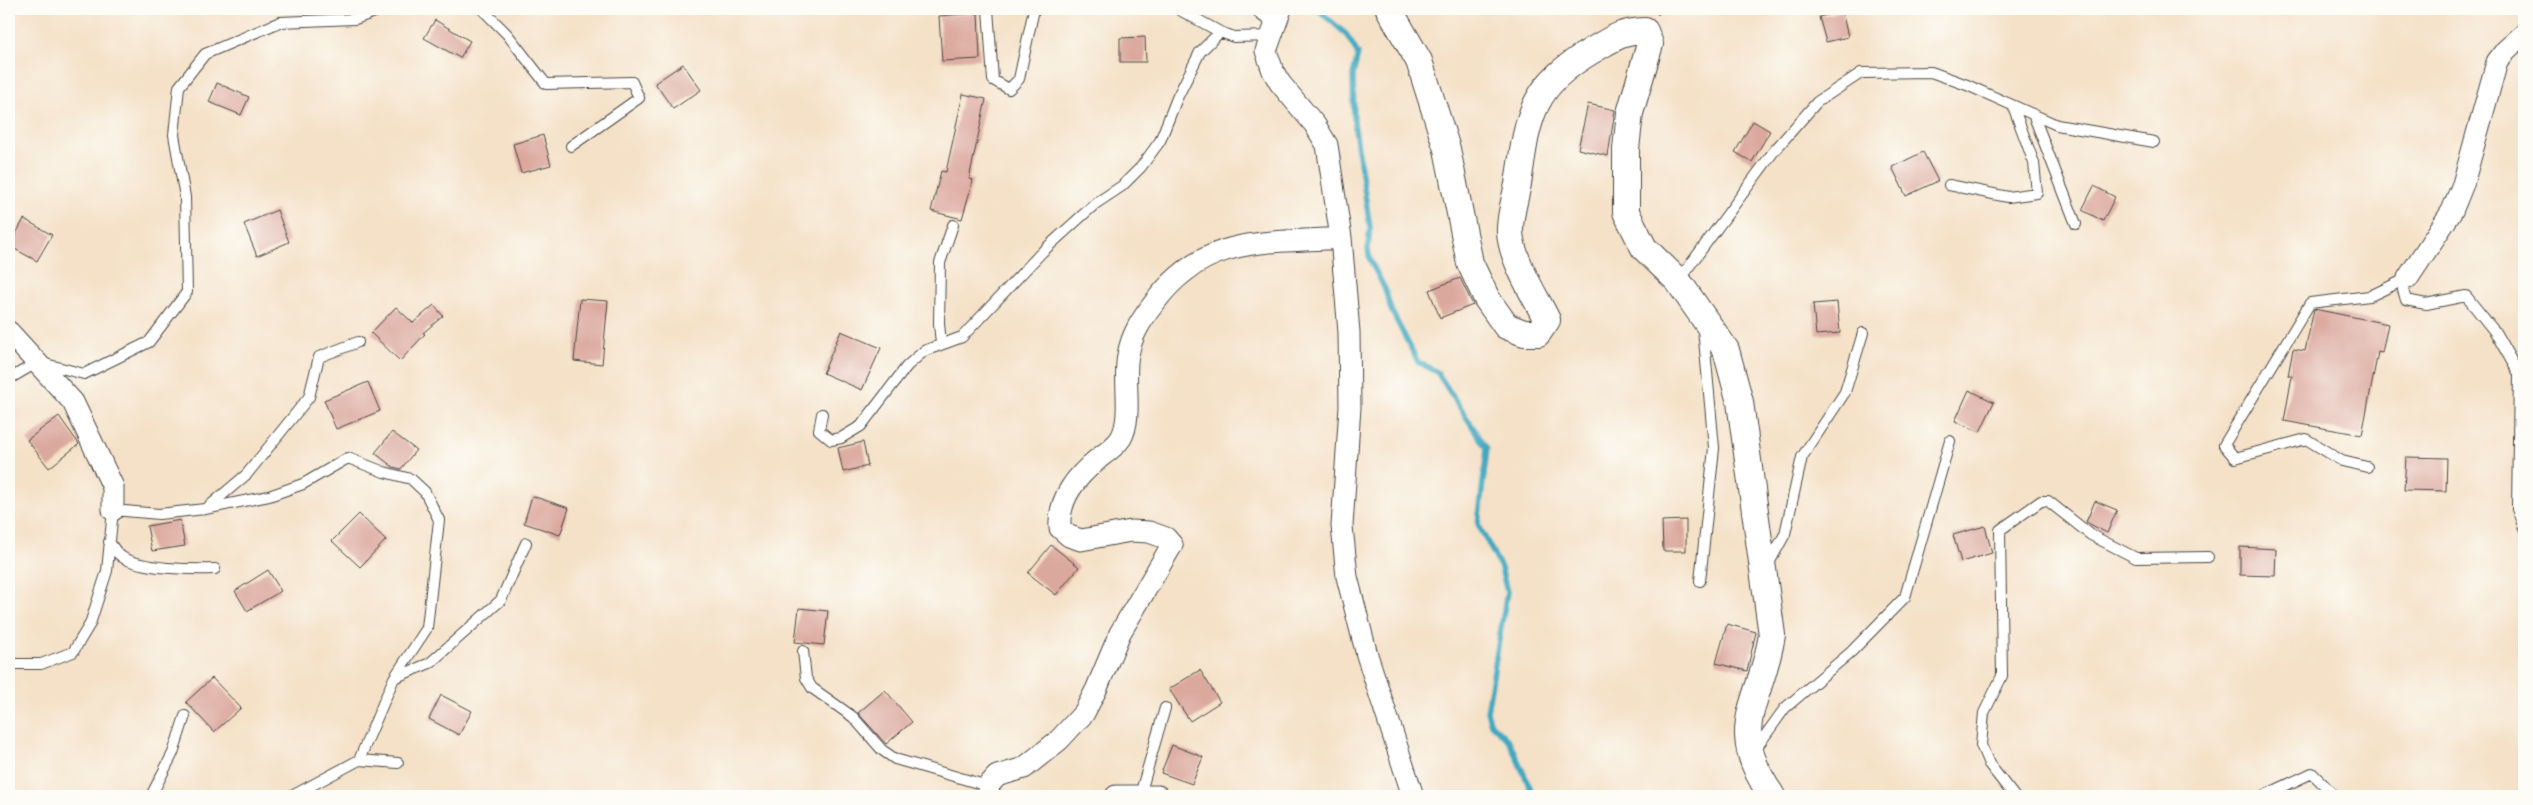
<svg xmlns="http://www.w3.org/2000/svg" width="2533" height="805" font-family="Dekko,sans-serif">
<rect width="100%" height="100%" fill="#fdfcf7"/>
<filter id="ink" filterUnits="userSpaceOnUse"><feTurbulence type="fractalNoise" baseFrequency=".02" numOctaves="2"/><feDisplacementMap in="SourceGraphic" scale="10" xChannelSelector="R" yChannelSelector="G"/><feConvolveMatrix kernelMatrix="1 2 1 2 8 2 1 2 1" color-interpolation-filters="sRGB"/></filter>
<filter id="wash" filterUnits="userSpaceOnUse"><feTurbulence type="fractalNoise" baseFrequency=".0096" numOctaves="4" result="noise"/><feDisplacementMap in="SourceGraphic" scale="20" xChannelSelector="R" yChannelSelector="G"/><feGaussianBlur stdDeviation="1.12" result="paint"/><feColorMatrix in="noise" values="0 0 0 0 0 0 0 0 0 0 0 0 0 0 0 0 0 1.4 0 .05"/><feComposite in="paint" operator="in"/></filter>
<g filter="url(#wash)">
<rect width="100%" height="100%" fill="#f4e1c7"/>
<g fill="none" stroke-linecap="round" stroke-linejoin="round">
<path stroke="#41a9c1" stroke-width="5.5" d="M1317,9L1346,34L1358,54L1353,75L1354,122L1370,227L1368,249L1370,260L1385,289L1391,310L1418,362L1437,372L1487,449L1478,524L1501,568L1507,592L1487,712L1491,724L1509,741L1534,796"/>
</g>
<g id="blocks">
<path fill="#dba89d" d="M1842,11L1848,37L1826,42L1819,17Z
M978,13L980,59L942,61L939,16Z
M435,20L470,41L460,58L424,38Z
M1145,37L1146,62H1120V38Z
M683,64L701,90L673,109L655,83Z
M217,83L249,97L241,115L209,102Z
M963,94L986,99L969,179L973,180L962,219L931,211L941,171L946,172Z
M1588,104L1615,110L1608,156L1578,149Z
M1753,121L1770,131L1752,162L1735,152Z
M543,135L551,165L521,173L513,144Z
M1923,152L1938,181L1906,196L1892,167Z
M2094,186L2115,197L2103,221L2082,210Z
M277,210L289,242L257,256L244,224Z
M24,219L52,235L37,261L9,246Z
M1460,278L1473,305L1440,318L1429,290Z
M580,299L608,301L602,364L574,361Z
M1837,302L1840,333L1816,335L1813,304Z
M434,305L443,316L423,333L425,334L400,361L371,333L396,307L413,323Z
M2314,309L2388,324L2382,353L2378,352L2362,435L2284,421L2292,376H2288L2293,349L2305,351Z
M841,331L881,348L862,390L823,373Z
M368,382L380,411L336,429L324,400Z
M1969,390L1994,402L1980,432L1955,421Z
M59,416L79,444L49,468L27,440Z
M392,432L416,450L401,469L393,467L375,453Z
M863,442L868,466L843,472L838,448Z
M2406,457L2447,458L2446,491L2404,490Z
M532,496L569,508L560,535L524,523Z
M2095,501L2117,510L2107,533L2086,522Z
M359,514L386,540L360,567L332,541Z
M180,520L185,546L152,551L147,526Z
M1686,520V551H1663L1662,521Z
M1985,526L1992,553L1961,562L1953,535Z
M1051,545L1079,567L1056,595L1028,573Z
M2240,547L2276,549L2275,576L2240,575Z
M268,570L281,591L247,611L235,591Z
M799,608L828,611L824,645L795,642Z
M1727,624L1756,632L1747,671L1716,663Z
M1200,670L1220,702L1190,721L1169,689Z
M212,678L241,708L214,732L186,702Z
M885,690L912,722L886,744L858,713Z
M441,695L472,711L459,735L429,719Z
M1172,745L1203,757L1192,784L1161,773Z"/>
</g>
</g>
<g filter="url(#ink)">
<use href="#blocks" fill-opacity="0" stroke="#494642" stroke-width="1"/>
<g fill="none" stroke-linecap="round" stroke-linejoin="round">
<defs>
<path id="service" d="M482,9L507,34L546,84L632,82L639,98L571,146
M988,9L993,80L1009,89L1019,79L1034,9
M1178,9L1220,32
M2033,114L2076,224
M1949,185L2008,197L2037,193L2034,163L2013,106
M2408,278L2403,290L2406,300L2426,304L2466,296L2495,332L2519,374L2517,509L2524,528
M1679,280L1774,151L1817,102L1861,73L1931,72L1967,85L2057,125L2154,142
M941,343L939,324L940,263L953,225
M9,379L38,362L84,374L149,342L187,292L185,197L174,135L179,87L205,54L280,22L355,19L383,9
M822,414L819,430L831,440L841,438L861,426L907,366L924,351L962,337L1042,252L1095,204L1122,186L1141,167L1160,141L1177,98L1200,52L1220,32L1234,37L1271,36
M2367,467L2342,461L2306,439L2235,458L2224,445L2310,303L2370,296L2408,278
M206,509L247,474L309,397L319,357L358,342
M109,542C113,547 117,554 122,557C141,569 193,570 215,569
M1768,565L1785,534L1802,457L1845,392L1863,333
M1700,581L1714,448L1703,328
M803,651L806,678L812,688L853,717L882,750L895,759L988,786
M9,664H41L73,652L90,624L107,571L113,510L159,514L205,509L269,496L303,484L348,458L384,472L411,479L425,492L439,520L427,628L394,678L359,760L398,763
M394,678L430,663L501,600L526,543
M1754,751L1785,708L1851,652L1905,597L1950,441
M1140,795L1165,708
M151,796L173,753L185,716
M292,796L359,760
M2014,796L1989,764L1981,745L1984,713L2002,676L2000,530L2041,501H2048L2091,535L2136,558L2208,557
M2263,796L2312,773L2335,796"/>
<path id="minor" d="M1281,9L1266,51L1273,71L1280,83L1315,125L1327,145L1341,238L1349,332L1350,407L1342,526L1347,577L1367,655L1413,796
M2408,278L2452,211L2463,184L2497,62L2506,50L2524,34
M9,332L73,402L113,487V510
M989,796L988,786L997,776L1024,768L1059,740L1084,713L1096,690L1120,633L1172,545L1166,538L1149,532L1131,531L1081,540L1069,536L1060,528C1058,498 1077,476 1099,458C1106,453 1116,446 1121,438C1133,417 1123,379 1128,355C1132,333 1142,319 1155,302C1206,234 1264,244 1341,238
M1116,796H1158"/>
<path id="tertiary" d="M1266,9L1269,11L1278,9
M1389,9L1419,61L1447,149L1470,263L1487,299L1506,326L1524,333H1538L1547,320C1535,296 1512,260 1510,233C1509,218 1515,199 1518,184C1528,116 1530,87 1593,50C1614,38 1620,32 1645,31L1650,44L1630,113L1626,149V212L1644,248L1678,281L1726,350L1740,402L1772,635C1761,705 1724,727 1772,796"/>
</defs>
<use href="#service" stroke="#494642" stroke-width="12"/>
<use href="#minor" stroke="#494642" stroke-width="23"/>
<use href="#tertiary" stroke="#494642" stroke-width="28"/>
<path stroke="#494642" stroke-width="3" stroke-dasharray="4 4" stroke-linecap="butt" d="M1657,14L1661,9"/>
<use href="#service" stroke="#fff" stroke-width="10"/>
<use href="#minor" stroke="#fff" stroke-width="21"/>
<use href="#tertiary" stroke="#fff" stroke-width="26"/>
</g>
</g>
<rect width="2533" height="805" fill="none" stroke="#fdfcf7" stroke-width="30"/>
</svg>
